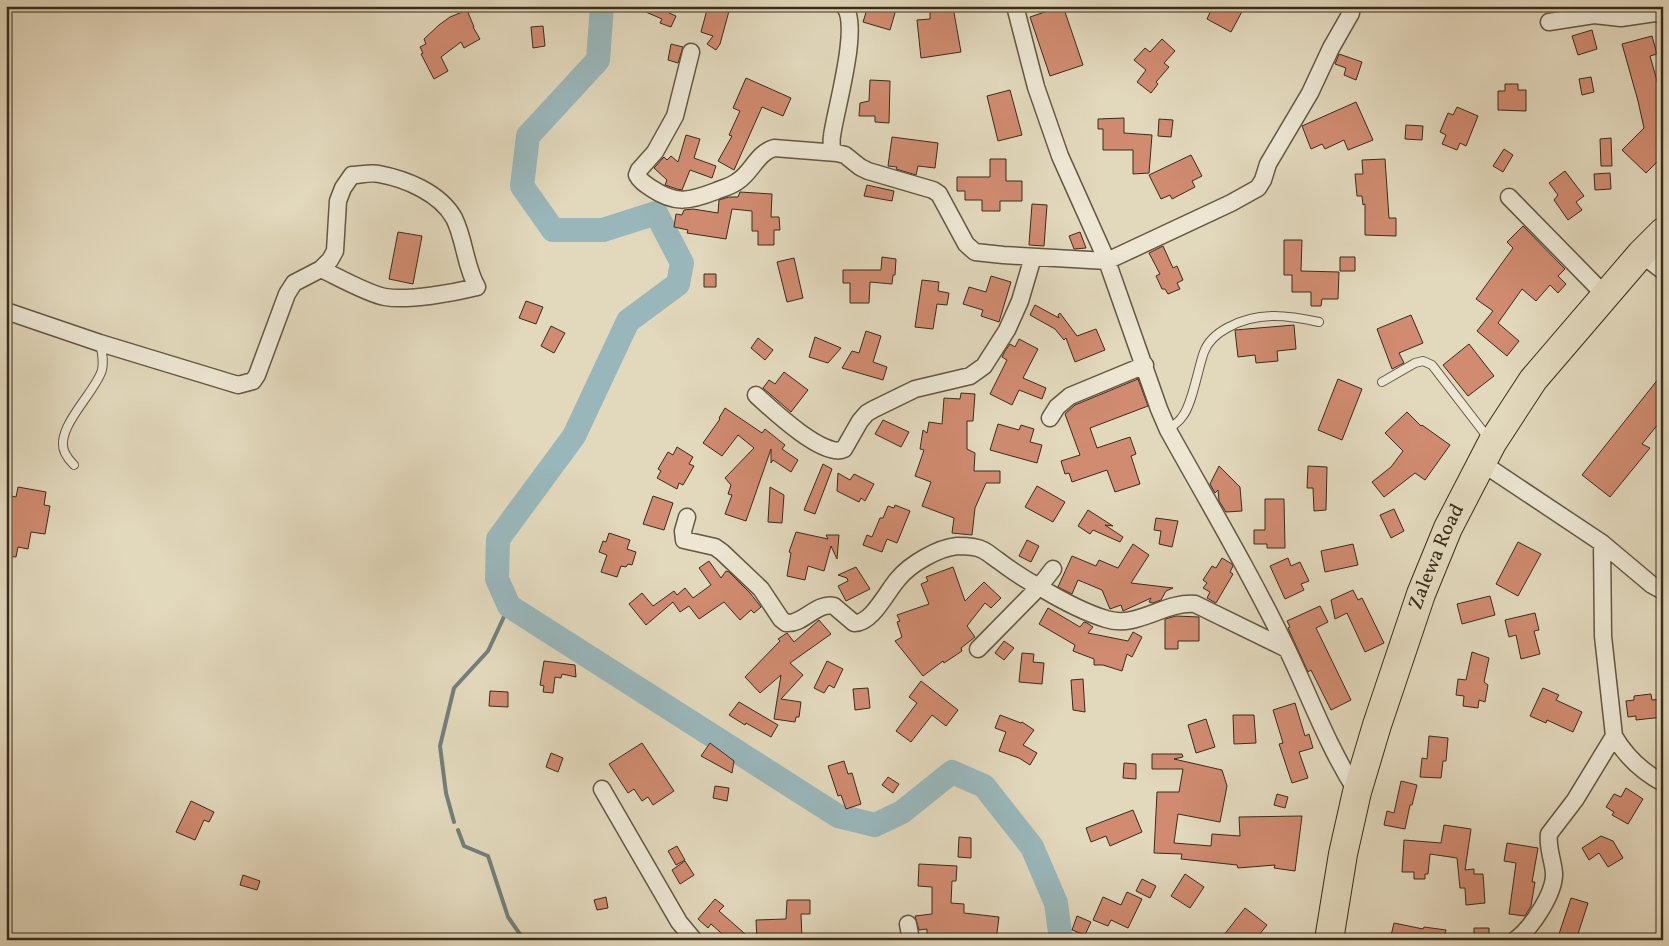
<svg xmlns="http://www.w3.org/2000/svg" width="1669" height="946" font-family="Vollkorn,serif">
<rect width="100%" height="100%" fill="#e2d8bc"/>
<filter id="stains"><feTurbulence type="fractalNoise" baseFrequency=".004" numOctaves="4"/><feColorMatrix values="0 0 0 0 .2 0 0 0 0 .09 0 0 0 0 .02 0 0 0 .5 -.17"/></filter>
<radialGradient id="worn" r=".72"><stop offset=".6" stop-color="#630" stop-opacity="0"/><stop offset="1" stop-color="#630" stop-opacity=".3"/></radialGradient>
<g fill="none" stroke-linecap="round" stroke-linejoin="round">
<path stroke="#737f7b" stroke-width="4" d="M454,822L446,793L440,746L454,688L488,651L509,606
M458,830L464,846L488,856L508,917L524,940"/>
<path stroke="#99b7bb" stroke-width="24" d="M602,6L598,60L528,136L522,186L553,230H603L656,213L682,263L678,284L628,321L574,436L498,539L497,579L509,606L838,816L875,825L902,812L952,772L984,786L1032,847L1056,903L1061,940"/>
</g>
<path fill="#d08b70" stroke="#3a2c1a" d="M632,6H672L669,13L676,16L671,27L660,23L662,19Z
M708,6L729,11L720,44L716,50L707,44L713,36L701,32Z
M868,6H897L890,30L863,22Z
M1063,6L1083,65L1050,76L1030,17Z
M1213,6H1245L1231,32L1207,19Z
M953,7L961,52L921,58L917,20L930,19V11Z
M467,10L474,27H473L480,39L464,48L461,42L441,57L448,71L434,79L421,54L423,53L420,47L426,44L424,39L439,25L450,17Z
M543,26L545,46L533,48L531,27Z
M1592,30L1597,49L1578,55L1572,36Z
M1652,36L1657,54L1650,56L1661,95H1663V156L1646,173L1622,150L1644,128L1638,101L1622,44Z
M1162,39L1175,51L1164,63L1169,67L1156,82L1158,84L1151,93L1137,82L1146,70L1134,60L1145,48L1150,52Z
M671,44L683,47L678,63L668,60Z
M1339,54L1362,62L1356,80L1344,75L1346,68L1335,64Z
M1591,77L1594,92L1582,95L1579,79Z
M746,78L791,98L783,116L762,107L734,170L718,161L732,136L729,135L740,111L733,108Z
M870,80L890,81L889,123L875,122V116H859L860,103L869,101Z
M1505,84H1518V90H1526V111L1498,110V91H1505Z
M1010,90L1022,135L998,141L987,96Z
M1356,102L1373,140L1348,150L1344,140L1325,149L1322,144L1311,149L1302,126Z
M1457,107L1478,116L1466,146L1460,143L1457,150L1442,144L1446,135L1440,132L1448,113L1453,115Z
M1124,118V133L1152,135L1149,173L1133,174V150H1103V129H1098V119Z
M1159,119L1173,120L1171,137L1158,136Z
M1406,125L1423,126L1422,140L1405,139Z
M686,135L700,139L694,158L716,166L712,178L690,170L682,190L677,189L665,185L667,180L654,168L664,157L667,160L671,156L678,162Z
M892,137L938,143L935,168L918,166L916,175L896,169L897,167L888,166Z
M1611,138L1612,166H1601L1600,139Z
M1504,149L1513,155L1503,172L1493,166Z
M1191,155L1202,176L1192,181L1195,187L1172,199L1170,195L1161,199L1149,175Z
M990,159H1006V181H1022V201H1000V211H982V200H965V191H957V177H990Z
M1385,159L1389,218H1396V236L1365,235V204L1363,205L1362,196H1357L1355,174H1363L1362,160Z
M1565,171L1584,196L1576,202L1582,210L1568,220L1554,200L1558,195L1549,183Z
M1610,173L1611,189L1595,190L1594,174Z
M867,185L894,191L892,201L864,196Z
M740,192L772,194L771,217H779L780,230H774V245H758V231H752V211L732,209L726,239L687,233L688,230L674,227L676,214L682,215L684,210L693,209L718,213L719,200L729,197H738Z
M1032,204L1047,205L1044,246L1029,245Z
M1523,226L1565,269L1558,276L1566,284L1558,293L1550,285L1536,301L1522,289L1498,323L1519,341L1507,356L1477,331L1493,311L1476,299L1513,248L1507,242Z
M398,232L422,236L413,284L389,279Z
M1080,232L1086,248L1074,249L1069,236Z
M1284,240H1302L1301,271L1339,272L1338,299H1322L1321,306H1311V292H1292V275H1284Z
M1163,246L1173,268L1177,266L1183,280L1177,283L1180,289L1168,294L1165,289H1162L1156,276L1160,274L1149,253Z
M882,257L896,259L895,275H893L892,284L870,282L869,303H850V283H843V270H881Z
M1340,257H1355V271H1340Z
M794,258L803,298L787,302L777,262Z
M704,274H716V287H704Z
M991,276L1011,282L999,322L981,316L983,310L963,304L969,287L986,292Z
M922,280L939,282L938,291L949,293L947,305L937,304L933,329L915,327Z
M526,301L543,307L536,324L519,318Z
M1035,305L1059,318L1058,315L1060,313L1077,336L1096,329L1105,350L1075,362L1066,338L1064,340L1055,329L1030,315Z
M1411,315L1423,343L1399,353L1404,363L1392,369L1377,329Z
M1294,325L1296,349L1277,351L1278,361L1256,363L1255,355L1238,357L1235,330Z
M551,326L565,333L554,353L541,346Z
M866,331L881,336L873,362L887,367L883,380L842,368L852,351L859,353Z
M815,337L841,348L828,363L809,357Z
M758,338L773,350L765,360L751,348Z
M1019,339L1038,349L1023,378L1046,388L1042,399L1019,390L1012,405L990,394L1007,360L1002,357L1005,351L1010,344L1015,347Z
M1469,344L1494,376L1468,396L1443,365Z
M784,372L808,390L791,412L763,388L769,380L775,384Z
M1663,373V418L1642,444L1650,448L1610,497L1582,475Z
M1138,379L1148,406L1090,428L1097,448L1130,437L1136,454L1131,456L1140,484L1115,492L1107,470L1072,482L1069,473L1065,474L1061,461L1080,455L1065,414L1075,405Z
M1338,379L1362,389L1342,440L1318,430Z
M961,393L975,394L973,421H967V449L975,453L974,471H1000V483H986L975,508L972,535L952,533L954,518L922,506L931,482L915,476L924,450L920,449L923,430L927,433L929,422L942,424L944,398L960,399Z
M725,408L762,433L765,429L785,445L782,449L798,460L791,472L773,460L771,463V449L746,521L725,514L732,495L728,494L731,485L725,478L754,448L738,435L722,456L703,443L720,419L719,418Z
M1407,412L1421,426L1422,425L1450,445L1425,480L1415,473L1384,497L1372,482L1391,467L1403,451L1385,433Z
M883,420L909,432L901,447L875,434Z
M998,424L1019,430L1021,425L1034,429L1030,442L1042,445L1037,463L990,450Z
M677,447L693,457L689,464L694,466L683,485L679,483L677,489L657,478L661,471L658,469L668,452L673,455Z
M823,464L832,469L815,514L804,510Z
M1219,466L1240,487L1242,511L1226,512L1219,501L1218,490L1215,493L1210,484Z
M1308,466L1327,467L1326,510L1314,511L1313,488H1307Z
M838,473L850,480L854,474L874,484L865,501L861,498L859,502L837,491Z
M1037,486L1065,502L1053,522L1025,507Z
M18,487L46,492L44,505L50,506L45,534L31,532L28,549L18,547L16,557L6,556V495L16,497Z
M770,487L784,495L782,523L768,522Z
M653,496L673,503L664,530L643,524Z
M1265,499H1284L1285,548H1267V544H1254V530H1265Z
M895,505L910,511L897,543L887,539L882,552L863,545L867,535L872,537L880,518H883L888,506L894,508Z
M1394,509L1404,531L1391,538L1380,515Z
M1088,510L1113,526L1105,525L1123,537L1120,542L1093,530L1090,534L1078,526Z
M1156,518L1178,521L1172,547L1159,544L1161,531L1154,530Z
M796,532L828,539L826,535H839L837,559L831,546L824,571L808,566L805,580L787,576L791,553L789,552Z
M609,533L630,540L627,549L636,552L632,565L628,564L626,567L621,566L617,577L601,572L607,555L599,552L603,541L606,542Z
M1027,540L1039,546L1031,562L1019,556Z
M1518,542L1541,554L1518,596L1496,584Z
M1133,544L1149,555L1131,583L1173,588L1166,591L1161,600L1153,603L1149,602L1151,598L1123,611L1121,605L1110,609L1102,590L1078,580L1072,594L1058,587L1072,556L1096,566L1099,560L1118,568Z
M1353,544L1358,565L1325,572L1321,551Z
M1222,558L1232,564L1233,566L1230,572L1233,574L1216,603L1207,598L1210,592L1203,588L1207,583L1203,580L1212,566L1216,568Z
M1288,558L1291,566L1300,562L1309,581L1301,584L1304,590L1285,599L1270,566Z
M709,561L721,578L726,571L729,572L750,593L761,607L754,613L751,610L740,620L724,602L699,619L689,606L680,612L673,602L646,625L629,604L642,593L653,606L674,591L677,595L685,588L693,598L711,585L699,568Z
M856,567L870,589L846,601L838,586L848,581L847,578L838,575Z
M953,567L965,601L984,582L1001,598L991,608L985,603L967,626L975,637L961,648L962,651L944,663L943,661L923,676L895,641L902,637L897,622L900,621L897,615L929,604L921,584L928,581L926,577Z
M1353,590L1358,600L1362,598L1384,643L1365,652L1347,613L1335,619L1331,600Z
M1490,596L1495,615L1462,624L1457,604Z
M1320,606L1328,622L1316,628L1351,700L1331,710L1311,670L1308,672L1288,628L1290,627L1287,621Z
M1048,608L1080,627L1084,622L1087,623L1093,627L1088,633L1128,641L1133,632L1142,637L1132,657L1127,654L1122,671L1103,665H1094V659L1073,651L1075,645L1039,624Z
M1535,613L1539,630L1534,631L1540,654L1521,659L1516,635L1509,637L1505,620Z
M1176,616L1199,617V641H1178V649H1165V619Z
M819,620L831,634L790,663L803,675L781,699L801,702L799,717H796L795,722L774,719L781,675L760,693L745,677L780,641L778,639L787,633L794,642Z
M1004,641L1014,648L1004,660L995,653Z
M1472,652L1489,658L1484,682L1488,685L1485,702L1479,700L1478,708L1463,706L1464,696L1456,695L1458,679L1466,680Z
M1022,653L1034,654L1033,662L1044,663L1042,684L1019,682Z
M544,661L575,665L576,677L562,674L561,678L555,677L553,693L543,692L544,686L540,685Z
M827,661L843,669L834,688L829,685L824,693L814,688Z
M1083,679L1085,712L1073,710L1071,680Z
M921,681L958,710L946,726L932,715L911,742L896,731L917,703L909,697Z
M868,688L870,708L855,710L853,689Z
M1543,688L1559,695L1556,700L1582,712L1573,732L1547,720L1546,723L1530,716Z
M490,691L508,692V707L489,706Z
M1651,694L1652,700L1663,699V717L1636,720V716L1628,717L1626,701L1634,700V696Z
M739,702L778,725L771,737L746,723L745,725L729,715Z
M1295,703L1305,736L1309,734L1313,748L1299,752L1308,778L1292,783L1279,744L1283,743L1273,710Z
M1000,715L1021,723L1022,722L1034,730L1023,745L1037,753L1030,765L1019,758L999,751L1006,732L995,728Z
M1233,715H1254L1256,743L1234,744Z
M1206,719L1215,747L1196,753L1188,725Z
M1429,736L1448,738L1446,761H1443L1441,778L1420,777L1422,758L1427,759Z
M642,743L674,791L653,805L648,797L642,801L634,789L628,793L609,764Z
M710,743L734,761L732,773L701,756Z
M551,753L563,758L558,772L546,767Z
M1152,754H1182L1183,757L1174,759L1222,770L1227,786L1220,822L1178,814L1174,843L1211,846L1212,834L1240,836L1239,817L1302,816L1295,871L1274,868L1275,865L1238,868L1237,865L1181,859L1182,854L1154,853L1157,792H1179L1183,769H1152Z
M844,761L848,774L852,773L861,804L846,809L841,795L838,796L828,766Z
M1124,763L1136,764V779L1123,778Z
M888,777L899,784L893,793L882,785Z
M1401,781L1417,785L1412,805H1410L1405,829L1384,825L1387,811L1394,813Z
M715,786L729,788L727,801L713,798Z
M1626,788L1643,799L1628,824L1612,815L1614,812L1606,807L1614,794L1621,797Z
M1277,794L1288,797L1285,808L1274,805Z
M191,801L214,812L209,822L204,820L195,840L176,832Z
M1133,810L1142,832L1110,846L1106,836L1091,842L1086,828Z
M1444,825L1471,829L1465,870L1474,869V874H1483L1485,903L1466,905L1465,888H1460L1457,858L1430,854L1428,874H1425V879H1414V872H1402L1404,840L1441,843Z
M1601,836L1613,841L1623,858L1608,867L1599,853L1589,860L1582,848Z
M959,837L971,838V858L958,857Z
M1507,843L1538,848L1532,882H1535L1531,906L1525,916L1509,914L1516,863L1504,861Z
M677,846L685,860L676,865L668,851Z
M685,861L694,875L680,884L672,870Z
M919,864L957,866L956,881H952L951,903L964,904V913L999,917L996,940H934V937H927V929L919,930L915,916L932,914V887L918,886Z
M1185,874L1204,887L1190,908L1171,896Z
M243,875L260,881L257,890L240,885Z
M1142,879L1156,886L1150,898L1136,891Z
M1127,892L1142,899L1128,928L1111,920L1108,926L1093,920L1103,897L1121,905Z
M606,897L608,908L597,910L594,900Z
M1571,898L1588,903L1576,940H1557Z
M715,899L724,906L719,911L752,940H729L711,924L708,928L698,919Z
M787,900H810V914H801L802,940H757L756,920L786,919Z
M1245,908L1267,925L1255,940H1220Z
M1077,916L1091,922L1085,935L1072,930Z
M1394,923L1423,929L1424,927L1446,930L1445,934L1449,935V940H1390Z
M1474,928H1489V940H1474Z"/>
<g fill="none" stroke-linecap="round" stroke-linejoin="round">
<defs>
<path id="lane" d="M1382,382L1415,363L1423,361L1432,365L1489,439
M1168,430C1172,426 1179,422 1182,417C1192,406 1198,368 1204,352C1208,341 1216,334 1227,328C1257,311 1287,315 1319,322
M74,465C71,462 67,457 65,453C53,429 96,392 102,370C104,360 102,352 100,343"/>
<path id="street" d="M1015,6L1036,87L1060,156L1107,261L1159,409L1168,430C1208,502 1251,574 1287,649C1310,697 1328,747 1357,792
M1549,22L1594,15L1621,18L1655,13L1663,15
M691,52L675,116L655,152L639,170L637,175C640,181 645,184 651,188C676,205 690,201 716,191C723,188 732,186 738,181C752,172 757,153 774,148L837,153L845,155L860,167L868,171L933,190L939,194L966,244L975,252L1003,255L1107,261L1231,203L1258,188L1263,180L1268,164L1310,93L1331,48L1351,13V6
M832,152C832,147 831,141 832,136C835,111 861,25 844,6
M1509,197L1605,295
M1641,254L1663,271
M6,311L100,343L238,385L253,381L257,375L287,294L294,283L321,269L330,260L335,251L338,201L343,188L352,175C360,175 371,172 379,174C406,179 440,193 454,218C465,240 465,266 477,287C453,293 409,301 385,297C368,294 338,277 321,269
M756,395C770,408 825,460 844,449L860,421L867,413L874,409L915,389L970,376L984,366L1007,330L1020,301L1033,257
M1050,418L1057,407L1070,396L1145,365
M1482,463L1602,543L1603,636L1614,736C1626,757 1641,771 1663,783
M687,517L683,531L684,540L715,547L722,552L761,589L781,619L786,623C803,625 816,602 834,606L854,623C872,624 887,591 898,579C910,564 938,548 957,546C965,546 976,546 983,550C989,553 994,558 999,561C1012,571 1026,580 1041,588C1061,600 1083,612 1106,619C1137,629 1165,601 1195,604L1287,649
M1602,543L1652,585L1663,591
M978,649L1039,587L1053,569
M602,789L679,922L694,940
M908,924L911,940
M1515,940C1531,929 1555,893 1554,873C1553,860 1547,847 1549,834L1575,800L1614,736"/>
<g id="highway">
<path id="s1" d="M1329,940L1343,854L1357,792L1377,725L1421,594L1448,528L1492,443L1533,380L1641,254L1663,232"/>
</g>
</defs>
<use href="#lane" stroke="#645742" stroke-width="10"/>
<use href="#street" stroke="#645742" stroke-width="19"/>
<use href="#highway" stroke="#3a2c1a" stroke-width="30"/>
<use href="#lane" stroke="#ece6d3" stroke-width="8"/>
<use href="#street" stroke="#ece6d3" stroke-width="16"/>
<use href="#highway" stroke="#e2d8bc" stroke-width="28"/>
</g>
<g text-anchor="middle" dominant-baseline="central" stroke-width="4.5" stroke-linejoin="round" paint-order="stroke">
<g font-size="20" fill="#3a2c1a" stroke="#ece6d3">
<text stroke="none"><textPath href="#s1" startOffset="399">Zalewa Road</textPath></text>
</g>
</g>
<rect width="1669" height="946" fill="none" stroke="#e2d8bc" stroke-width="25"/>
<rect x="8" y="8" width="1654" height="931" fill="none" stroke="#3a2c1a" stroke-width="2.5"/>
<rect x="12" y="12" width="1644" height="921" fill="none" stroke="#3a2c1a"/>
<rect width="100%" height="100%" filter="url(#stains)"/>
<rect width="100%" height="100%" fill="url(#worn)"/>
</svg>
